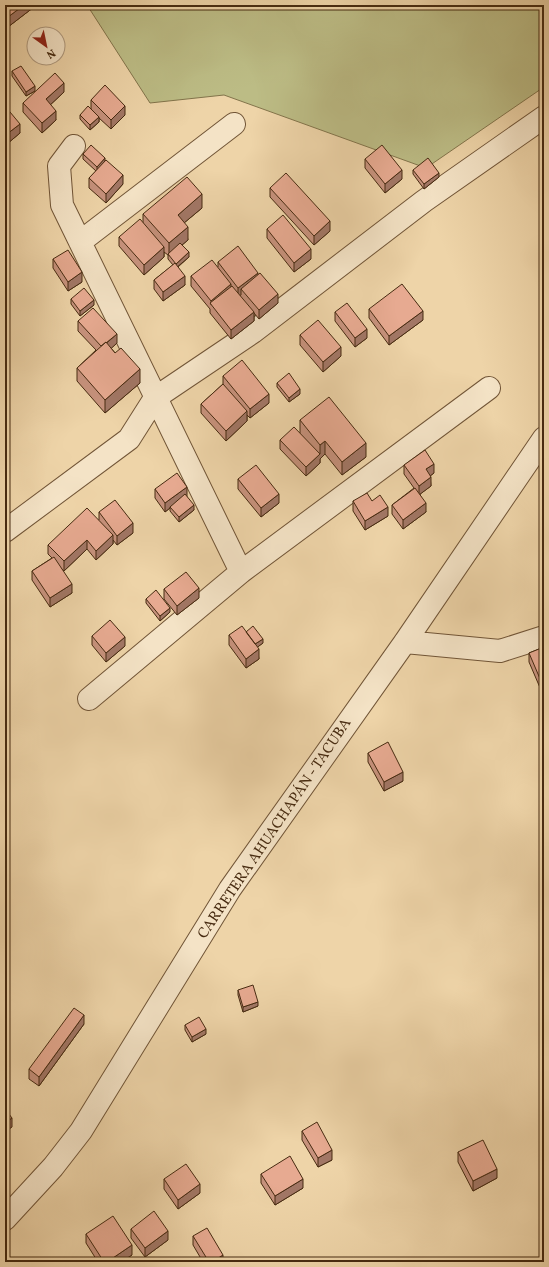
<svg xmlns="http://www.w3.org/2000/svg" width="549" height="1267" font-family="Vollkorn,serif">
<rect width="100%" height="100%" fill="#eed4a8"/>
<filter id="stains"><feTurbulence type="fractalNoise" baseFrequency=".005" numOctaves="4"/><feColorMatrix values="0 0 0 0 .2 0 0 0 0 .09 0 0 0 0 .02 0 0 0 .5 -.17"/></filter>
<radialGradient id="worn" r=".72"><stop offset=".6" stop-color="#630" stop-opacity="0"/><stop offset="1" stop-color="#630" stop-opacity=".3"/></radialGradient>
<path fill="#bcbc85" stroke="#82744b" d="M87,5H541V89L426,168L224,95L150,103Z"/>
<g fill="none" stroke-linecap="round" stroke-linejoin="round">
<defs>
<path id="minor" d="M74,146L59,166L62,205L241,572L489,388
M80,242L234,124
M5,531L129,439L155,398L253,332L424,201L544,117
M405,642L500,651L544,637
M89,699L241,572
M5,1219L53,1167L81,1131L230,889L405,642L544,438"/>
</defs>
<use href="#minor" stroke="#715537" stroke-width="24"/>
<use href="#minor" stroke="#f4e3c6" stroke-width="22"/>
</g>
<path fill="#c7927d" stroke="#472b11" d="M5,5H34V7L8,27L5,23Z
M12,71L35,91L26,96L12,76Z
M64,92L50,105L56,120L42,133L23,112V103Z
M91,100L125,115L111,129L99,118V122L90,130L80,119V115L91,109Z
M5,106L20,133L7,144L5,142Z
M83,154L123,184L106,203L89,188V178L96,171L83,159Z
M365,159L402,179L385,193L365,168Z
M413,170L439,177L424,189L413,174Z
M270,188L330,231L314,245L270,197Z
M202,208L184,223L188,240L182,245L189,257L178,267L185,285L163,301L154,289V280L173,265L168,259V255L164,252V257L144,275L119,246V237L143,223V214Z
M267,229L311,259L294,272L267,238Z
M53,259L82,282L68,291L53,268Z
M218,262L258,275L278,303L259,319L254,313V321L231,339L210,313V309L191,286V276L218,267Z
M71,299L94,305L80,316L71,304Z
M369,309L423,320L389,345L369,318Z
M335,312L367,338L355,347L335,321Z
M78,321L117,343L111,348L140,383L105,413L77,381V368L96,350L78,331Z
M300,335L341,356L323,372L300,345Z
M223,376L269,403L250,418L247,415V421L226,441L201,413V404L223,384Z
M277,383L300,394L289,402L277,387Z
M300,420L366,457L342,475L325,454L320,459V463L306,476L280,449V440L300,433Z
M404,465L434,473L430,476L431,486L420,494L426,512L403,529L392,514V505L414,488L404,474Z
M238,479L279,503L261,517L238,489Z
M155,489L187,497L194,510L179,522L170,511V508L165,512L155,498Z
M353,501H372L388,516L365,530L353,511Z
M99,512L133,533L117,545L113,540V544L96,560L87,549L64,571L60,567L72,593L50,607L32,580V571L52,558L48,554V545L99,520Z
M164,589L199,598L177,615L164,599Z
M146,599L170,612L160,621L146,603Z
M246,632L263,643L257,647L259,659L246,668L229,645V635Z
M92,636L125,646L106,662L92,645Z
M544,647V697L529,662V653Z
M368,753L403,781L384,791L368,762Z
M238,990L258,1006L243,1012L238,995Z
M84,1024L39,1086L29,1079V1069Z
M185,1025L206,1034L192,1042L185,1030Z
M302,1131L332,1160L318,1167L302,1140Z
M458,1152L497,1178L473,1191L458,1162Z
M261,1174L303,1188L275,1205L261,1183Z
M164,1179L200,1193L178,1209L164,1189Z
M131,1229L168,1240L145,1257L131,1238Z
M86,1234L132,1255L121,1262H98L86,1243Z
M193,1236L223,1262H203L193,1245Z"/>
<path fill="#a27766" stroke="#472b11" d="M24,5H34V7L8,27V17Z
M64,83V92L46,109V99Z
M35,86V91L26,96V92Z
M125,106V115L111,129V120Z
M56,111V120L42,133V123Z
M99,117V122L90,130V125Z
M20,124V133L7,144V134Z
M105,158V163L97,172V167Z
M402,170V179L385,193V184Z
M439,173V177L424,189V184Z
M123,175V184L106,203V194Z
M202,194V208L178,228V215Z
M330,221V231L314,245V236Z
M188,227V240L169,256V243Z
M164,247V257L144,275V265Z
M311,249V259L294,272V263Z
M189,252V257L176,268V264Z
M82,272V282L68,291V282Z
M258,273V282L241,289V295L238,297V288Z
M185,276V285L163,301V292Z
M231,284V293L211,305V301Z
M278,294V303L259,319V310Z
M94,300V305L80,316V311Z
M423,311V320L389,345V336Z
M254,312V321L231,339V330Z
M367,329V338L355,347V338Z
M117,334V343L102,357V347Z
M341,347V356L323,372V362Z
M140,369V383L105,413V400Z
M300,389V394L289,402V398Z
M269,394V403L250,418V409Z
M247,411V421L226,441V431Z
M325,441V454L320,459V463L306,476V467L320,454V445Z
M366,443V457L342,475V462Z
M434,464V473L426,479V469Z
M431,477V486L419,495V486Z
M187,487V497L170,507V508L165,512V503Z
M279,494V503L261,517V508Z
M426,503V512L403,529V520Z
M194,505V510L179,522V517Z
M388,507V516L365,530V521Z
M133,523V533L117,545V536Z
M113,535V544L96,560V551Z
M87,540V549L64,571V561Z
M72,584V593L50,607V598Z
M199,588V598L177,615V606Z
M170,608V612L160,621V616Z
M125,637V646L106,662V653Z
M263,639V643L255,649V644Z
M259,649V659L246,668V659Z
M9,749V758L5,761V751Z
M403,772V781L384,791V782Z
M258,1002V1006L243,1012V1007Z
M84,1015V1024L39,1086V1077Z
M206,1029V1034L192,1042V1037Z
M12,1118V1127L5,1132V1123Z
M332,1150V1160L318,1167V1158Z
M497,1169V1178L473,1191V1181Z
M303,1179V1188L275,1205V1196Z
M200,1184V1193L178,1209V1200Z
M168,1231V1240L145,1257V1248Z
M132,1245V1255L121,1262H107Z
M223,1255V1262H212Z"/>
<path fill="#e7aa91" stroke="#472b11" d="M5,5H24L8,17L5,14Z
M21,66L35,86L26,92L12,71Z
M55,73L64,83L46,99L56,111L42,123L23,103Z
M105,85L125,106L111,120L91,100Z
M5,106L20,124L7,134L5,132Z
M88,106L99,117L90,125L80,115Z
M91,145L105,158L97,167L83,154Z
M382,145L402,170L385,184L365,159Z
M428,158L439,173L424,184L413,170Z
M106,160L123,175L106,194L89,178Z
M286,173L330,221L314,236L270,188Z
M187,177L202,194L178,215L188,227L169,243L143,214Z
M283,215L311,249L294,263L267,229Z
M140,219L164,247L144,265L119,237Z
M180,243L189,252L176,264L168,254Z
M238,246L258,273L238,288L218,262Z
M68,250L82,272L68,282L53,259Z
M212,260L231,284L211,301L191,276Z
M175,263L185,276L163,292L154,280Z
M260,273L278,294L259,310L241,289Z
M402,284L423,311L389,336L369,309Z
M232,286L254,312L231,330L210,303Z
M84,288L94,300L80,311L71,299Z
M347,303L367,329L355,338L335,312Z
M93,308L117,334L106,343V342L101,346L78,321Z
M318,320L341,347L323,362L300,335Z
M106,342L115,353L121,348L140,369L105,400L77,368Z
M242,360L269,394L250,409L223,376Z
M289,373L300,389L289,398L277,383Z
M223,384L247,411L226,431L201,404Z
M329,397L366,443L342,462L325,441L320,445L300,420Z
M294,427L320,454L306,467L280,440Z
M425,450L434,464L426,469L431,477L419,486L404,465Z
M256,465L279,494L261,508L238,479Z
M177,473L187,487L165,503L155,489Z
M415,488L426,503L403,520L392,505Z
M367,493L372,501L380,495L388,507L365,521L353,501Z
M185,494L194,505L179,517L170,507Z
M115,500L133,523L117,536L99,512Z
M87,508L113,535L96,551L87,540L64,561L48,545Z
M54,557L72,584L50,598L32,571Z
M186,572L199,588L177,606L164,589Z
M156,590L170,608L160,616L146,599Z
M110,620L125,637L106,653L92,636Z
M242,626L259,649L246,659L229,635Z
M253,626L263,639L255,644L246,632Z
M544,647V688L529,653Z
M388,742L403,772L384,782L368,753Z
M5,743L9,749L5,751Z
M253,985L258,1002L243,1007L238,990Z
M74,1008L84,1015L39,1077L29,1069Z
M199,1017L206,1029L192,1037L185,1025Z
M5,1109L12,1118L5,1123Z
M317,1122L332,1150L318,1158L302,1131Z
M483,1140L497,1169L473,1181L458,1152Z
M290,1156L303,1179L275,1196L261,1174Z
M186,1164L200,1184L178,1200L164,1179Z
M154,1211L168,1231L145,1248L131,1229Z
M113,1216L132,1245L107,1262H104L86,1234Z
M207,1228L223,1255L212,1262H209L193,1236Z"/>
<g text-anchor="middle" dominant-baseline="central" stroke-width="3" stroke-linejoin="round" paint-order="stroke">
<g font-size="15" fill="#472b11" stroke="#f4e3c6">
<text transform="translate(275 829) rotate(-56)">CARRETERA AHUACHAPÁN - TACUBA</text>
</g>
</g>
<rect width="549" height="1267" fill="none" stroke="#eed4a8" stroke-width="20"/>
<rect x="6" y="6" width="537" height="1255" fill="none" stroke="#472b11" stroke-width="2"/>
<rect x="10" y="10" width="529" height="1247" fill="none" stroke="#472b11"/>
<g transform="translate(46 46) rotate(147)"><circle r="19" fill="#f4e3c6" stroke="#af997e"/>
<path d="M0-3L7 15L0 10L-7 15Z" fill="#8f2418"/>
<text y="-6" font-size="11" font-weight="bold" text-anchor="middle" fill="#472b11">N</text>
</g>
<rect width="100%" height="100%" filter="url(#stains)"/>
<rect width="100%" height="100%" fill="url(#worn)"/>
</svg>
